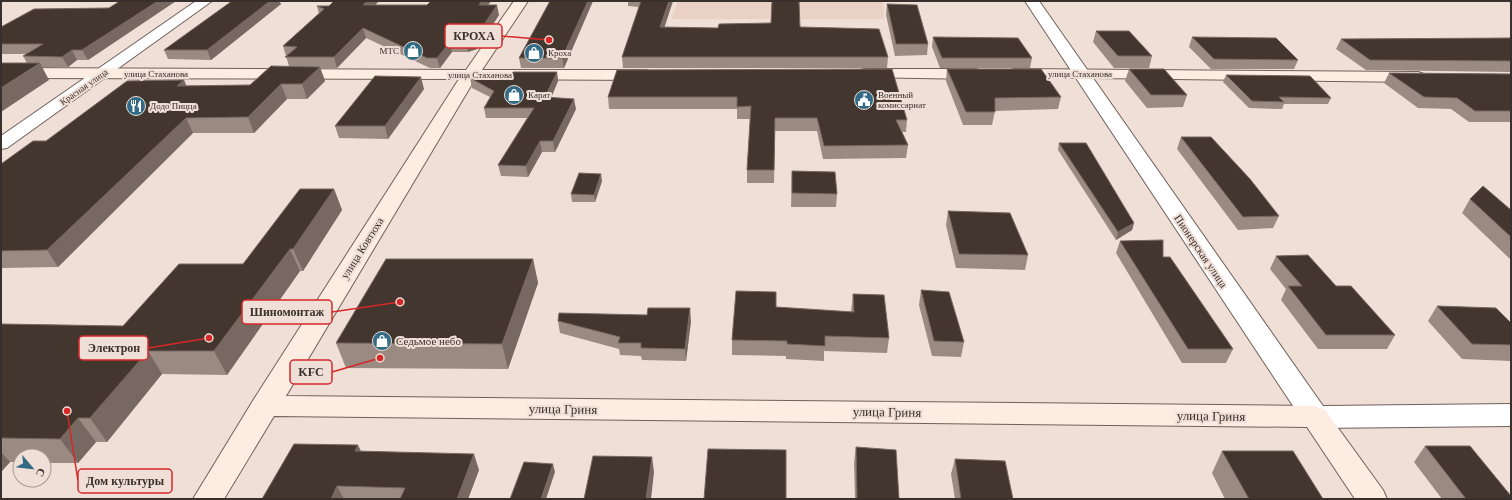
<svg xmlns="http://www.w3.org/2000/svg" width="1512" height="500" font-family="Georgia,serif">
<rect width="100%" height="100%" fill="#f0dfd6"/>
<path fill="#e9d2c5" d="M678,1H883L884,19H671Z"/>
<g fill="none" stroke-linecap="round" stroke-linejoin="round">
<defs>
<path id="street" d="M196,1H212L7,148L1,149V136Z
M1025,1H1039L1323,406L1511,404V426L1315,428L1305,424Z"/>
<path id="secondary" d="M514,1H528L482,70H646L652,72L654,75L652,78L646,80L475,79L286,396L1315,406L1325,410L1383,490L1387,499H1355L1307,427L274,416L224,499H193L254,399L459,79L1,78V68L466,70Z
M864,69H976L982,71L984,74L982,77L976,79L858,77L856,74L858,71Z
M1014,69L1418,72L1424,74L1426,77L1424,80L1418,82L1008,77L1006,74L1008,71Z"/>
</defs>
<use href="#street" stroke="#6e6059" stroke-width="2"/>
<use href="#secondary" stroke="#6e6059" stroke-width="2"/>
<use href="#street" fill="#fff" fill-rule="evenodd"/>
<use href="#secondary" fill="#fdece2" fill-rule="evenodd"/>
</g>
<path fill="#9a8a82" d="M120,1H176L88,60H77L68,67H41L49,80L27,63L23,56L27,54H1V27L109,8Z
M232,1H279L281,4L211,60L168,59L164,50Z
M491,1L488,5L499,15L477,49L468,52H452L440,68H430L366,38L337,68H320L325,81L307,99H287L254,133H193L58,267L1,268V164L46,141L184,80L186,86L250,85L289,66L283,46L319,14L317,6L427,5Z
M593,1L564,68H521L519,58Z
M628,1H673L664,27L718,28L800,27L888,57L887,68H623L622,57L639,7L628,6Z
M887,4L928,44L927,55L895,56L886,15Z
M1096,31L1152,56L1149,68H1114L1093,42Z
M933,37L1032,58L1030,68H940L932,47Z
M1192,37L1298,60L1294,69H1211L1189,47Z
M1511,38V72L1366,70L1336,49L1341,39Z
M947,69L1061,97L1058,109L995,111L992,125H963L946,81Z
M1129,69L1187,95L1183,107L1147,108L1125,81Z
M617,70L907,120L906,132H902L908,145L906,158L823,159L817,131H775L774,183H747V170L750,119H737V109H609L608,97Z
M557,72L558,81L551,98L576,109L555,152H542L528,177L501,176L498,165L527,118H486L484,108L490,97L472,88L470,78H510Z
M1389,73L1511,74V122H1469L1451,109L1418,108L1384,83Z
M1226,75L1331,98L1328,104H1284L1282,109L1249,108L1223,82Z
M424,89L388,139L339,138L335,126Z
M1181,137L1279,216L1273,228L1238,230L1177,149Z
M1059,143L1134,223L1132,230L1116,240L1058,150Z
M792,171L837,194L836,207H791Z
M602,181L595,202H572L571,194Z
M334,189L342,210L303,271H300L227,375L162,374L107,442H96L78,463H44V456H20V462H10L1,472V324L123,326L243,264Z
M1470,199L1511,210V260L1462,213Z
M948,211L1028,255L1025,270L956,268L946,225Z
M1120,241L1163,257L1233,349L1226,363H1182L1116,253Z
M1276,256L1336,286L1395,335L1387,349H1318L1281,300L1286,289L1270,269Z
M533,259L538,283L508,369L346,368L336,343Z
M921,290L964,342L961,357L932,356L919,305Z
M853,294L889,338L887,353L824,351V361L786,359V356L732,355V340L776,307L851,312Z
M1437,306L1511,323V361L1462,359L1428,321Z
M558,321H691L686,361L642,360L641,356L620,355L619,349L560,333Z
M358,445L361,451L479,470L468,499H262Z
M1425,446L1511,499H1442L1414,462Z
M856,447L899,499H855L854,463Z
M1222,451L1323,499H1225L1212,473Z
M955,459L1013,499H955L951,474Z"/>
<path fill="#776961" d="M158,1H176L88,60L82,50Z
M270,1H279L281,4L211,60L207,50Z
M367,1H379L366,15L363,5Z
M482,1H491L481,15L479,5Z
M588,1H593L564,68L562,58Z
M669,1H673L661,38L660,27Z
M497,5L499,15L477,49L468,52L466,42Z
M363,28L366,38L337,68L334,57Z
M450,42L452,52L440,68L437,58Z
M72,50L77,60L68,67L62,57Z
M40,63L49,80L1,112V88Z
M320,67L325,81L307,99L302,84Z
M557,72L558,81L547,107L545,97Z
M421,77L424,89L388,139L385,126Z
M184,80L190,95L177,86Z
M281,84L287,99L254,133L248,117Z
M574,99L576,109L555,152L553,141Z
M186,118L193,133L58,267L47,250Z
M540,141L542,152L528,177L526,166Z
M601,174L602,181L595,202L594,195Z
M334,189L342,210L303,271L293,249Z
M1134,223L1132,230L1116,240L1118,232Z
M290,249L300,271L227,375L214,351Z
M533,259L538,283L508,369L502,344Z
M690,308L691,321L686,361L685,349Z
M148,351L162,374L107,442L90,418Z
M78,418L96,442L78,463L60,439Z
M358,445L364,460L355,451Z
M1,452L10,462L1,472Z
M474,454L479,470L468,499H457Z
M652,457L654,472L651,499H646Z
M553,464L555,472L546,499H541Z
M337,486L344,499H331Z"/>
<path fill="#43362f" stroke="#776961" d="M120,1H158L82,50H72L62,57L23,56L43,44H1V27L34,9L109,8Z
M232,1H270L207,50H164Z
M334,1H367L363,5H427L431,1H482L479,5H497L475,38L466,42H450L437,58H427L363,28L334,57H285L297,47L283,46L324,9L317,6H329Z
M550,1H588L562,58H519Z
M641,1H669L660,27L718,28L719,24L771,23L772,1H799L800,27L879,29L888,57H622Z
M887,4L917,5L928,44H896Z
M1096,31H1129L1152,56H1118Z
M933,37L1018,38L1032,58H942Z
M1192,37L1276,38L1298,60L1214,59Z
M1511,38V61L1370,60L1341,39Z
M1,63H40L1,88Z
M271,66L320,67L302,84H281L248,117L186,118L47,250L1,251V164L33,141H46L127,81L184,80L177,86L250,85Z
M892,69L907,120H896L908,145L824,146L817,118H775L774,170H747L751,106L737,107V97H608L617,70Z
M947,69H1041L1061,97L995,98V112H966Z
M1129,69H1164L1187,95H1151Z
M513,72H557L545,97L574,99L553,141H540L526,166L498,165L534,108H484L494,91L470,78H510Z
M1389,73L1511,74V111H1475L1457,98L1424,97Z
M1226,75L1310,76L1331,98L1279,97L1284,102L1252,101Z
M375,76L421,77L385,126H335Z
M1181,137H1211L1250,179L1279,216L1243,217Z
M1059,143H1086L1134,223L1118,232Z
M792,171L835,172L837,194L792,193Z
M579,173L601,174L594,195L571,194Z
M1483,186L1511,210V237L1470,199Z
M300,189H334L293,249H290L214,351H148L90,418H78L60,439L1,438V324L123,326L179,264H243Z
M948,211L1010,213L1028,255L959,254Z
M1163,240V257H1170L1233,349H1188L1120,241Z
M1308,255L1336,286H1351L1395,335H1326L1288,286H1302L1276,256Z
M386,259H533L502,344L336,343Z
M921,290L949,292L964,342L934,341Z
M736,291L776,292V307L854,312L853,294L884,295L889,338L825,336V346L787,344V341L732,340Z
M1437,306L1496,308L1511,323V345L1472,344Z
M648,308H690L685,349L641,348V343H618L620,337L558,321L559,313L647,315Z
M294,444L358,445L355,451L474,454L457,499H400L405,488L337,486L331,499H262Z
M1425,446H1470L1511,496V499H1466Z
M856,447L896,450L899,499H857Z
M708,449L786,450V499H704Z
M1222,451H1293L1323,499H1249Z
M593,456L652,457L646,499H584Z
M955,459L1005,461L1013,499H961Z
M524,462L553,464L541,499H510Z"/>
<defs>
<symbol id="shop-disc" viewBox="-11 -11 22 22"><circle r="9.5" fill="#326b85" stroke="#f0dfd6"/><path d="M-5-2.5h2.3a2.7 3.5 0 0 1 5.4 0H5L5.5 6h-11ZM-1.5-2.5h3a1.5 2.3 0 0 0-3 0Z" fill="#fff"/></symbol>
<symbol id="civic-disc" viewBox="-11 -11 22 22"><circle r="9.5" fill="#326b85" stroke="#f0dfd6"/><path d="M-.6-6.5H3V-4.5H.6V-3L4-1V1h2V6H-6V1h2V-1L-.6-3ZM-1.2 2.5V6h2.4V2.5Z" fill="#fff"/></symbol>
<symbol id="restaurant-disc" viewBox="-11 -11 22 22"><circle r="9.5" fill="#326b85" stroke="#f0dfd6"/><path d="M-5-6h1v4h1v-4h1v4h1v-4h1v5L-1.5 .5V6h-2V.5L-5-1ZM5-6V6H3V1.5H1.5Q1.5-4 5-6Z" fill="#fff"/></symbol>
</defs>
<g fill-rule="evenodd">
<use href="#shop-disc" x="402" y="40" width="22" height="22"/>
<use href="#shop-disc" x="523" y="42" width="22" height="22"/>
<use href="#shop-disc" x="503" y="84" width="22" height="22"/>
<use href="#civic-disc" x="853" y="89" width="22" height="22"/>
<use href="#restaurant-disc" x="125" y="95" width="22" height="22"/>
<use href="#shop-disc" x="371" y="330" width="22" height="22"/>
</g>
<g text-anchor="middle" dominant-baseline="central" stroke-width="4" stroke-linejoin="round" paint-order="stroke">
<g font-size="9" fill="#37302d" stroke="#f0dfd6" text-anchor="start">
<text x="399" y="51" text-anchor="end">МТС</text>
<text x="548" y="53">Кроха</text>
<text x="528" y="95">Карат</text>
<text x="878" y="95">Военный<tspan x="878" dy="10">комиссариат</tspan></text>
<text x="150" y="106">Додо Пицца</text>
</g>
<g font-size="9" fill="#37302d" stroke="#f0dfd6">
<text x="156" y="74">улица Стаханова</text>
<text x="1080" y="74">улица Стаханова</text>
<text x="480" y="75">улица Стаханова</text>
<text transform="translate(84 87) rotate(-35)">Красная улица</text>
</g>
<g font-size="11" fill="#37302d" stroke="#f0dfd6">
<text transform="translate(362 248) rotate(-58)">улица Ковтюха</text>
<text transform="translate(1201 251) rotate(56)">Пионерская улица</text>
</g>
<g font-size="11" fill="#37302d" stroke="#f0dfd6" text-anchor="start">
<text x="396" y="341">Седьмое небо</text>
</g>
<g font-size="13" fill="#37302d" stroke="#f0dfd6">
<text transform="translate(563 409) rotate(1)">улица Гриня</text>
<text transform="translate(887 412) rotate(1)">улица Гриня</text>
<text transform="translate(1211 416) rotate(1)">улица Гриня</text>
</g>
</g>
<path fill="none" stroke="#d62828" stroke-width="1.5" d="M549 40L502 36M400 302L332 312M209 338L148 348M380 358L332 372M67 411L78 481"/>
<g fill="#d62828" stroke="#f0dfd6" stroke-width="1.5">
<circle cx="549" cy="40" r="4"/>
<circle cx="400" cy="302" r="4"/>
<circle cx="209" cy="338" r="4"/>
<circle cx="380" cy="358" r="4"/>
<circle cx="67" cy="411" r="4"/>
</g>
<g fill="#f0dfd6" stroke="#d62828" stroke-width="1.5">
<rect x="445" y="24" width="57" height="24" rx="4"/>
<rect x="242" y="300" width="90" height="24" rx="4"/>
<rect x="79" y="336" width="69" height="24" rx="4"/>
<rect x="290" y="360" width="42" height="24" rx="4"/>
<rect x="78" y="469" width="94" height="24" rx="4"/>
</g>
<g font-size="12" text-anchor="middle" font-weight="bold" fill="#37302d">
<text x="474" y="40">КРОХА</text>
<text x="287" y="316">Шиномонтаж</text>
<text x="114" y="352">Электрон</text>
<text x="311" y="376">KFC</text>
<text x="125" y="485">Дом культуры</text>
</g>
<rect width="1512" height="500" fill="none" stroke="#37302d" stroke-width="4"/>
<g transform="translate(32 468) rotate(118)"><circle r="19" fill="#f0dfd6" stroke="#a69992"/>
<path d="M0-3L7 15L0 10L-7 15Z" fill="#326b85"/>
<text y="-6" font-size="11" font-weight="bold" text-anchor="middle" fill="#37302d">С</text>
</g>
</svg>
